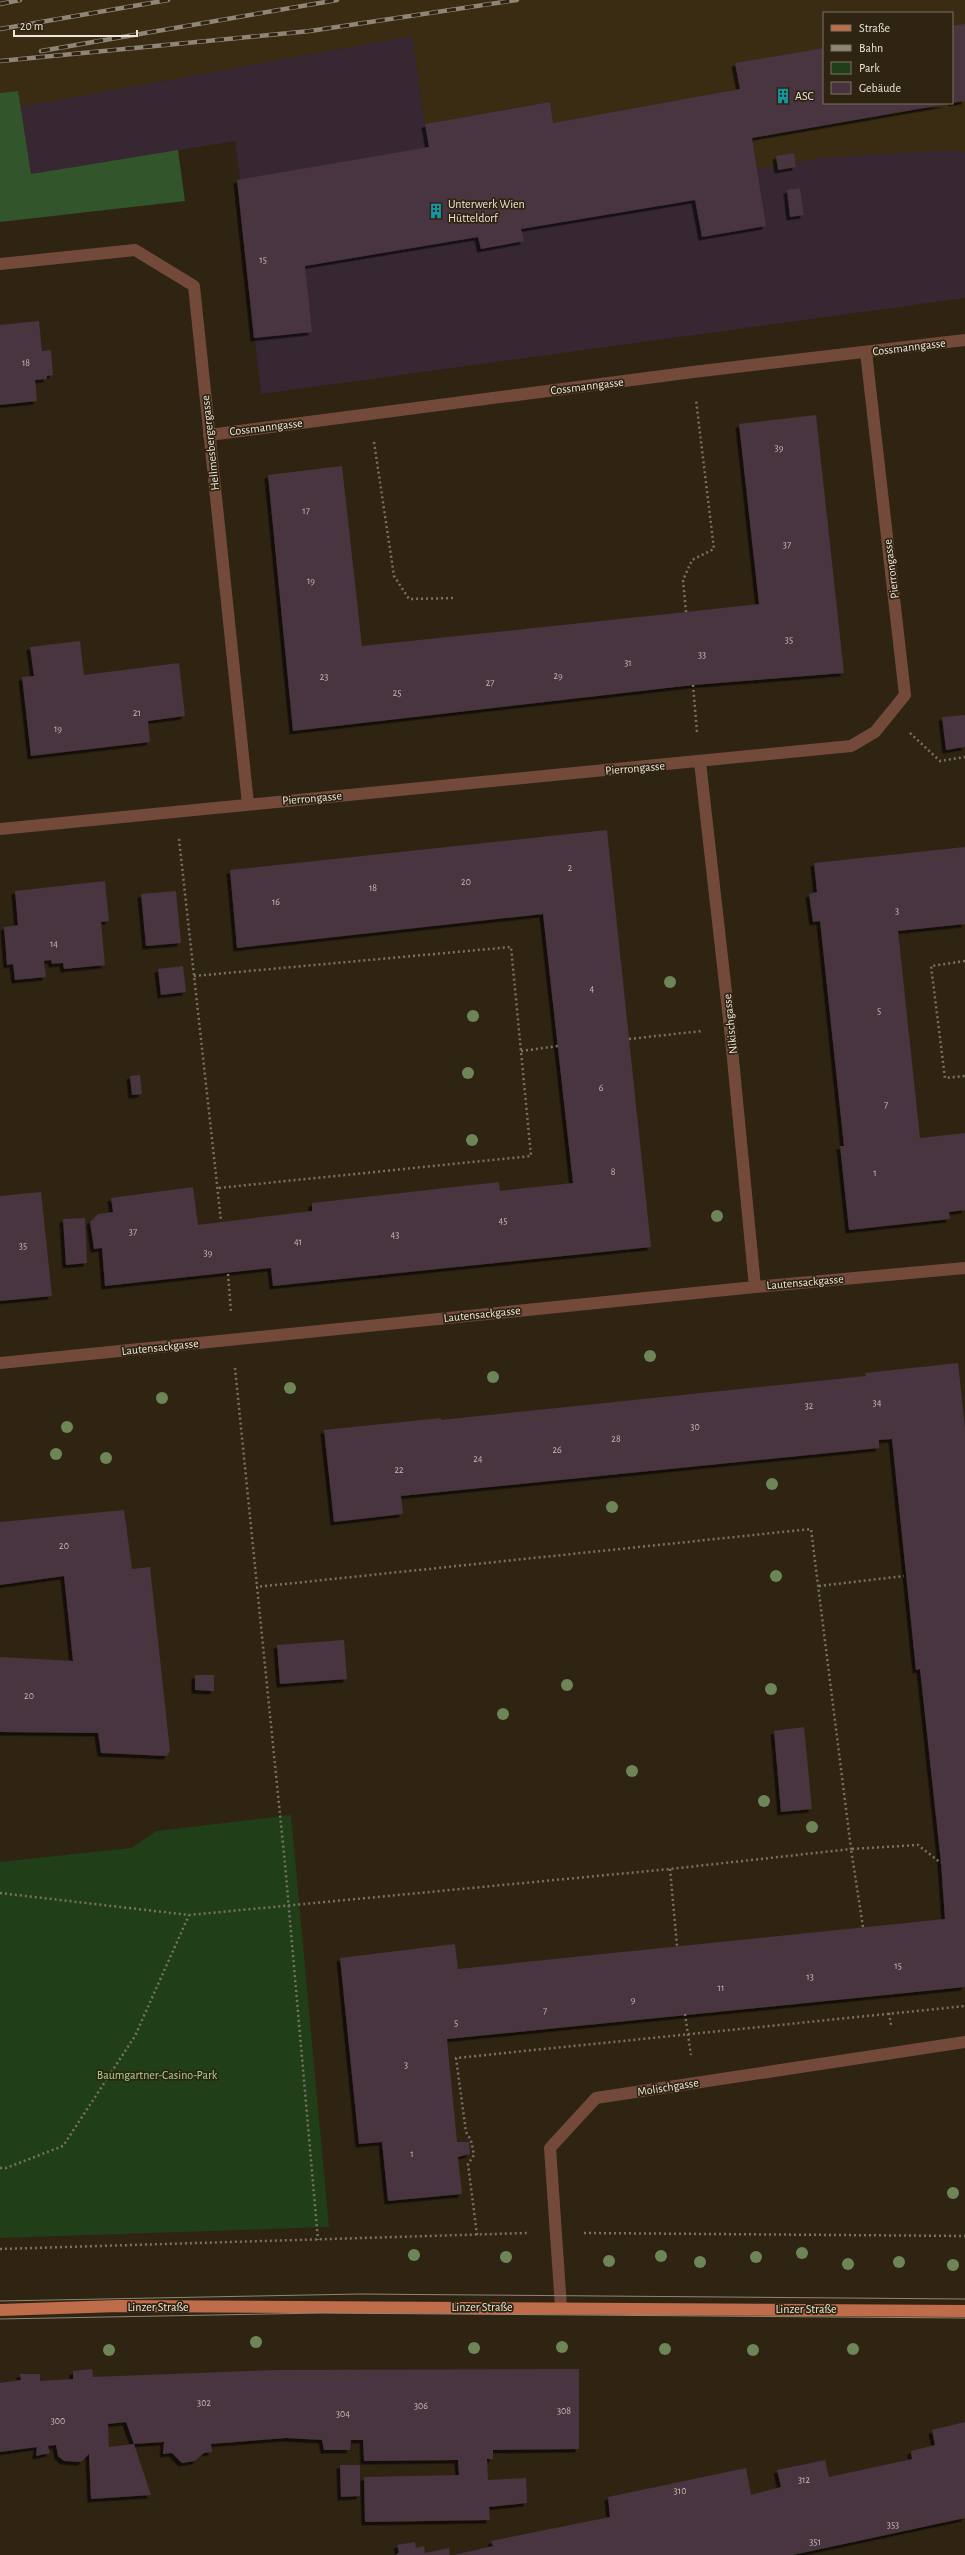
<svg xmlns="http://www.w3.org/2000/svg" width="965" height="2555" font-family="'Alegreya Sans',sans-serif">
<defs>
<filter id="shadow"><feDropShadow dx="-3.5" dy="3.5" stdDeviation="0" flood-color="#0009"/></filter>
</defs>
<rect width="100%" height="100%" fill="#2f2411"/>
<path fill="#3a2c12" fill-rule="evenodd" d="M0,0H965V152L946,150L765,222L752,138L740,90L553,123L550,102L425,124L412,36L20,107L18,91L0,93ZM824,13H952V103H824Z"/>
<path fill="#372733" d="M412,36L425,124L550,102L554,123L740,89L757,169L821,158L946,150L965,152V298L261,394L237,180L240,179L235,141L31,174L20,107Z"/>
<path fill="#203e18" d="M291,1815L329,2227L0,2238V1862L131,1848L157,1831Z"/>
<path fill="#33552b" d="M18,91L31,174L178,150L185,201L0,222V93Z"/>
<path fill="#483441" filter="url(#shadow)" d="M965,24V101L952,103V26Z
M824,48V103L947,104L752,138L766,226L702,237L695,200L521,229L524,241L481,249L478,237L305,266L312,332L254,338L237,180L429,147L425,124L550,102L553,123L740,89L735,63Z
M794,153L796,167L778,170L776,156Z
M800,188L804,215L790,217L787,190Z
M39,321L42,351L51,350L53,375L47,376V379L35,380L37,401L0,405V325Z
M816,415L844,673L693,685L293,731L268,475L342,466L362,646L686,612L759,604L739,424Z
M80,641L84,675L179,663L185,716L148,721L150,742L31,756L22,677L34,676L30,647Z
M965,715V747L946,750L942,717Z
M607,830L651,1247L273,1286L271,1268L105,1286L102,1248L94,1249L90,1222L98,1214L113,1212L111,1198L193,1187L198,1225L312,1211V1203L499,1182L500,1191L573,1183L543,914L237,948L230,870Z
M965,847V924L898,931L920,1138L965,1133V1210L949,1212L950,1219L849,1230L840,1146H844L820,921L813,922L809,894L817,892L814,863Z
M105,881L109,921L101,922L105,965L64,969L63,963L52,964L51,960L44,961L46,977L15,980L13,964L7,965L4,927L18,925L15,891Z
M176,891L181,943L146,946L141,894Z
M183,966L186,992L161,995L158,969Z
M140,1075L142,1094L132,1095L130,1076Z
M41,1192L52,1296L0,1301V1196Z
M85,1218L87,1263L66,1265L63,1219Z
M958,1363L965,1428V1987L447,2039L457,2142H469L470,2154L458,2157L462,2194L388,2201L382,2142L359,2144L340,1958L455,1944L458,1969L945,1919L941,1863L920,1669L916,1670L892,1439L879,1440V1448L401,1496L403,1514L334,1522L324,1430L441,1418V1420L866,1376L865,1373Z
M124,1510L132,1569L150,1567L170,1751L167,1756L101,1753L98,1733L0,1732V1657L73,1661L64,1576L0,1585V1522Z
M344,1640L347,1679L280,1684L277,1645Z
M195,1675H214V1691L195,1690Z
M804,1727L812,1809L781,1812L774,1731Z
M92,2369L93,2377L276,2370L579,2369V2449L493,2450V2459H487L488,2480L526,2478L527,2503L489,2507L490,2520L365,2522L364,2477L459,2475L458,2460L364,2461L363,2440H351L350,2450H324L322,2440L286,2438L211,2444L212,2452L204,2453L195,2461L182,2463L172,2453L163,2454L164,2442L134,2444L126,2422L108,2424L109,2447L134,2444L151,2495L91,2499L89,2454L81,2462L64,2461L58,2456L56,2445L48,2446L50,2453L36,2456L37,2447L0,2452V2383L21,2380L20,2374H40V2381L73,2379V2371Z
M965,2422V2518L793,2555H454L493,2546L491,2541L610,2517L608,2497L746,2468L751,2495L781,2487L777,2470L825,2460L829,2477L912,2459L911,2451L935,2445L932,2430Z
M340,2465H360V2496L341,2497Z
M415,2542L416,2548L424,2546L425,2553L449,2548L450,2555H396L399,2552L397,2545Z"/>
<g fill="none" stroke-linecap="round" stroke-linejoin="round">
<path stroke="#7a7161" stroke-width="2.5" stroke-dasharray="2 3" stroke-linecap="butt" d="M374,442L394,576L409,599L456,598
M686,612L683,580L692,560L714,549L696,400
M693,685L697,732
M910,733L940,761L965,757
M179,839L221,1221
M965,961L931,966L945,1078L965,1076
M194,976L511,947L531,1156L218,1188
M629,1039L702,1031
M521,1051L558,1046
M228,1274L231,1312
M235,1368L285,1864L318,2240
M819,1586L904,1576
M670,1869L677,1946
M0,1893L189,1915L670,1869L851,1849L811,1529L256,1587
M863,1927L851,1849L918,1845L941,1863
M889,2013L891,2025
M685,2014L691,2055
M0,2168H6L63,2146L135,2036L189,1915
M584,2233L965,2236
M477,2235L468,2164L474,2155L471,2140L466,2132L456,2058L965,2006
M0,2249L527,2233"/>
<path stroke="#734a3a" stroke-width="12" d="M0,264L135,250L194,286L248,804
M209,435L693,372L965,340
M700,762L730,1028L755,1287
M0,829L851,746L875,732L905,695L866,352
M0,1363L755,1287L965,1268
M561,2307L550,2148L596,2098L965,2042"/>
<path stroke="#bf6c4a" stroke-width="12" d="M0,2310L118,2306L965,2311"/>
<path stroke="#8f8677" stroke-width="1" d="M0,2301L359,2294L965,2299
M0,2319L321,2313L965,2318"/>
<defs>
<path id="rail" d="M0,4L20,0
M0,29L168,0
M41,51L337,0
M0,61L310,31L517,0"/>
</defs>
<use href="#rail" stroke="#8f8677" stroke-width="4.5"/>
<use href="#rail" stroke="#2f2411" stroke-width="3" stroke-dasharray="9" stroke-linecap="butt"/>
</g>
<g fill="#6d8557">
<circle cx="670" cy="982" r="6"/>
<circle cx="473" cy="1016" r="6"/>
<circle cx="468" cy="1073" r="6"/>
<circle cx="472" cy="1140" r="6"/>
<circle cx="717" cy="1216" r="6"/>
<circle cx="650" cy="1356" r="6"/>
<circle cx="493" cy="1377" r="6"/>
<circle cx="290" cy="1388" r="6"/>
<circle cx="162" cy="1398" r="6"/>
<circle cx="67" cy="1427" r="6"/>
<circle cx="56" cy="1454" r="6"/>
<circle cx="106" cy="1458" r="6"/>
<circle cx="772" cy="1484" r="6"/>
<circle cx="612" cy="1507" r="6"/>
<circle cx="776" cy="1576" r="6"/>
<circle cx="567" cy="1685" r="6"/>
<circle cx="771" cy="1689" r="6"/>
<circle cx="503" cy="1714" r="6"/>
<circle cx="632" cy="1771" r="6"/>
<circle cx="764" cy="1801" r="6"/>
<circle cx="812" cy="1827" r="6"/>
<circle cx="953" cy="2193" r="6"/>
<circle cx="802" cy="2253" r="6"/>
<circle cx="414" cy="2255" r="6"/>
<circle cx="661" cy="2256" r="6"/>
<circle cx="506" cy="2257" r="6"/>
<circle cx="756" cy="2257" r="6"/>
<circle cx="609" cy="2261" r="6"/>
<circle cx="700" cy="2262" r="6"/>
<circle cx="899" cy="2262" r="6"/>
<circle cx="848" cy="2264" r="6"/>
<circle cx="953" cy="2265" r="6"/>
<circle cx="256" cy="2342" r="6"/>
<circle cx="562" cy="2347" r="6"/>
<circle cx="474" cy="2348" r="6"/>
<circle cx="665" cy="2349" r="6"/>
<circle cx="853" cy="2349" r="6"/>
<circle cx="109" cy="2350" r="6"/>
<circle cx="753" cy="2350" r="6"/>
</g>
<defs>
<symbol id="building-bare" viewBox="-9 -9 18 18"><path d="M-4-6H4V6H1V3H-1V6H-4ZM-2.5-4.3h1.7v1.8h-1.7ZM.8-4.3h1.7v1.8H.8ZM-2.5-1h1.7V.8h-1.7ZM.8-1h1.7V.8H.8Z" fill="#0f9aa8" stroke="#2f2411" stroke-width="2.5" paint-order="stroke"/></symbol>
</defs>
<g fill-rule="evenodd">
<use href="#building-bare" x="772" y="85" width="22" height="22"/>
<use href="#building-bare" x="425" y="200" width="22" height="22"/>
</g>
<g text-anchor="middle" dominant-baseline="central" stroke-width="3.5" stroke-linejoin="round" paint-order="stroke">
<g font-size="10" fill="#c4bab4">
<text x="263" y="260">15</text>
<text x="26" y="363">18</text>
<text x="779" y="448">39</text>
<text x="306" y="511">17</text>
<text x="787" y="545">37</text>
<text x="311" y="581">19</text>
<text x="789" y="640">35</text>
<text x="702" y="655">33</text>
<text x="628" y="663">31</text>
<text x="558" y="676">29</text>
<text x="324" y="677">23</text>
<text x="490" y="683">27</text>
<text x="397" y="693">25</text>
<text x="137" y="713">21</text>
<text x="58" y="729">19</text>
<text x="570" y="868">2</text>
<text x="466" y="882">20</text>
<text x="373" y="888">18</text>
<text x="276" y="902">16</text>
<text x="897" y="911">3</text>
<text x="54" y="944">14</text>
<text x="592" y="989">4</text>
<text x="879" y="1011">5</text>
<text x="601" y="1088">6</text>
<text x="886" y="1105">7</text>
<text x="613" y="1172">8</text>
<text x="875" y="1173">1</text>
<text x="503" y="1221">45</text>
<text x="133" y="1232">37</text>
<text x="395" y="1235">43</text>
<text x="298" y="1242">41</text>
<text x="23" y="1246">35</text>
<text x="208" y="1253">39</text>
<text x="877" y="1403">34</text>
<text x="809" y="1406">32</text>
<text x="695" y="1427">30</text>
<text x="616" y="1439">28</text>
<text x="557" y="1450">26</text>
<text x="478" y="1459">24</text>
<text x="399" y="1470">22</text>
<text x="64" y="1546">20</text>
<text x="29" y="1696">20</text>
<text x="898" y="1966">15</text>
<text x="810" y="1977">13</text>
<text x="721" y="1988">11</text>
<text x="633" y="2000">9</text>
<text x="545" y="2011">7</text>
<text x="456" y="2023">5</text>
<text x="406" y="2065">3</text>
<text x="412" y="2154">1</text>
<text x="204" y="2403">302</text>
<text x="421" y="2406">306</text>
<text x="564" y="2411">308</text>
<text x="343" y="2414">304</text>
<text x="58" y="2421">300</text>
<text x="804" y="2480">312</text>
<text x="680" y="2491">310</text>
<text x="893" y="2525">353</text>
<text x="815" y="2542">351</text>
</g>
<g font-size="12" fill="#ede6db" stroke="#2f2411" text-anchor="start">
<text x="795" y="96">ASC</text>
<text x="448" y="204">Unterwerk Wien<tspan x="448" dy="14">Hütteldorf</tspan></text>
</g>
<g font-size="12" fill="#ede6db" stroke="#2f2411">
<text transform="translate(909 347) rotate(-7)">Cossmanngasse</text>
<text transform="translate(587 386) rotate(-7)">Cossmanngasse</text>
<text transform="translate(266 427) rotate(-7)">Cossmanngasse</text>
<text transform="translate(210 443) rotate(-96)">Hellmesbergergasse</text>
<text transform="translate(891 569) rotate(-97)">Pierrongasse</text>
<text transform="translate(635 768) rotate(-5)">Pierrongasse</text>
<text transform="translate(312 798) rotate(-5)">Pierrongasse</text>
<text transform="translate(730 1024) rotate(-96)">Nikischgasse</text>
<text transform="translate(805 1282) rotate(-5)">Lautensackgasse</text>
<text transform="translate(482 1314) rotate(-6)">Lautensackgasse</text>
<text transform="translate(160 1347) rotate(-6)">Lautensackgasse</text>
<text transform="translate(668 2087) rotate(-9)">Molischgasse</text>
<text x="158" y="2307">Linzer Straße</text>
<text x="482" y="2307">Linzer Straße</text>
<text x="806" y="2309">Linzer Straße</text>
</g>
<g font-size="12" fill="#9fd591" stroke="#2f2411">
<text x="157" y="2075">Baumgartner-Casino-Park</text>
</g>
</g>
<rect x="823" y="12" width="130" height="92" fill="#2f2411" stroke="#7b7262"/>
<rect x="831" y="25" width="20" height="6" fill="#bf6c4a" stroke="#7b7262"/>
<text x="859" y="32" font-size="12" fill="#ede6db">Straße</text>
<rect x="831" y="45" width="20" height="6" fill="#8f8677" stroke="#7b7262"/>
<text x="859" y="52" font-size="12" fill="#ede6db">Bahn</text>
<rect x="831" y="62" width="20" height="12" fill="#203e18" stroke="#7b7262"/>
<text x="859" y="72" font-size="12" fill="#ede6db">Park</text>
<rect x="831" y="82" width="20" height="12" fill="#483441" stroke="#7b7262"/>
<text x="859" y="92" font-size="12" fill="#ede6db">Gebäude</text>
<path d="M14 30v6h123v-6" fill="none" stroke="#ede6db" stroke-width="2"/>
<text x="20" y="30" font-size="12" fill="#ede6db" stroke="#2f2411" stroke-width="3" paint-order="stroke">20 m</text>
</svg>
